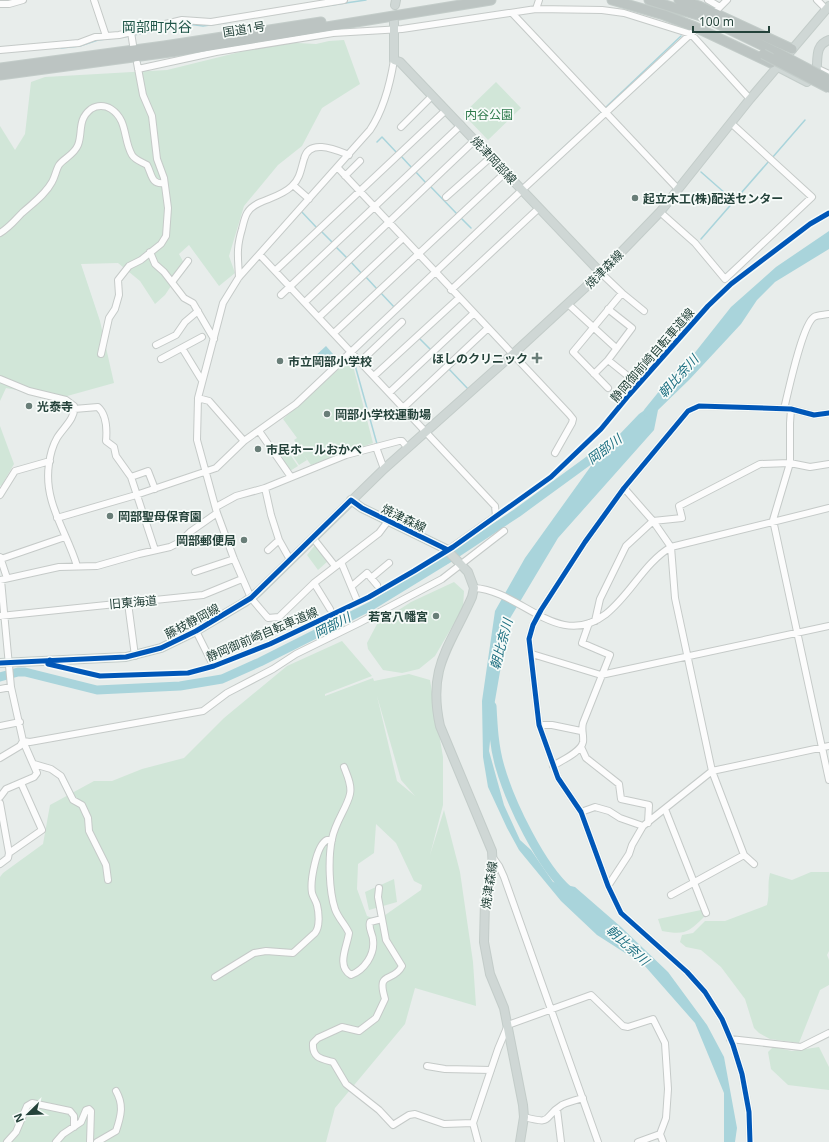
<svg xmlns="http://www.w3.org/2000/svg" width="829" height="1142" font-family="'Noto Sans','Noto Sans JP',sans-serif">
<rect width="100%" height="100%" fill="#e8edeb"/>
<path fill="#d1e6d8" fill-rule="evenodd" d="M344,40L360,84L322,108L302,146L278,165L244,206L229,256L235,273L219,286L189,245L179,254L185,265L165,295L155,304L140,281L118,263L81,264L100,321L114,383L60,398L6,388L0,401V126L15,150L25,134L31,82L45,77L167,70L280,42L316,44L329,41Z
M496,82L521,108L488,140L463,114Z
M351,358L373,443L311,465L303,454L307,460L299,465L289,450L297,444L294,440L297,438L283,419Z
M0,426L14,464L2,485L0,486Z
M287,450L298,466L290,471L280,455Z
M316,544L328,561L318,570L307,555Z
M454,582L464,591L463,608L435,656L419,669L402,673L383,670L368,649L367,643L377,624L411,602Z
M342,641L372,676L325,694V696L373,678L374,681L409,674L430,680L443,757V805L430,855L444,810L460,872L473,962L476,1006L415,988L405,1024L335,1108L326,1142H0V877L3,873L43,844L50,805L94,781H112L142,769L184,758L224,718L287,666ZM377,696L401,780L415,796L397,781ZM376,824L396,843L414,881L422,885L421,890L378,920L367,916L357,889L358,864L374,853Z
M811,872H829V951L827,955L829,960V985L820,990L799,1043L770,1039L759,1033L754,1028L745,999L721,967L701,950L686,947L680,942L682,935L693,933L705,921H725L767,905C770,892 767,885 770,873L792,880Z
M394,879L397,902L369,910L365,892Z
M701,910L704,917C688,933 684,935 662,931L658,919Z
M773,1047L792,1051L819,1047L829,1067V1090L788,1085L771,1069L768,1052Z"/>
<path fill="#a9d4db" d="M829,231V249L775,282L757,300L741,324L689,380L658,410L654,430L558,538L509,620L493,712L489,751L504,805L520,840L531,850L553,882L575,887L621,927L668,972L707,1025L724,1057L737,1128L735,1142H724V1093L695,1023L644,965L597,935L561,901L519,850L507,828L488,787L483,757L482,701L495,611L525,558L596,459L639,414L655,403L731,307L776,267Z
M326,346L333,354L320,366L313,358Z"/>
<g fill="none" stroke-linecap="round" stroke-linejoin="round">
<path stroke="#a9d4db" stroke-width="1.5" d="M305,9L366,0
M134,35L188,24L203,26L230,22
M61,48L80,46L98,40L130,36
M605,108L681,36
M377,142L382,137L397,153
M400,155L412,168
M772,158L805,120
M551,159L603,111
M415,171L426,183
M701,172L734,201
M429,185L457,214
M300,210L317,228
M460,217L471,228
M320,230L333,243
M701,239L769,161
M335,246L348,259
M351,262L362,274
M365,276L377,289
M380,292L395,308
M419,338L432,351
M434,354L445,366
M353,358L377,444
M448,368L469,390"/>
<path stroke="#a9d4db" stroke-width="9" d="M648,412L678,375
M0,677L18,672H25L97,690L180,686L222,679L260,662L371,606L446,560L517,513L617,440
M492,706C493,726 494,747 500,767C510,802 541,867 569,891"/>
<defs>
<path id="minor" d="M94,0L106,36
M708,0L720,7
M817,0L826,9
M0,4H9L23,0
M536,9L539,0
M716,11L727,0
M513,14L677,188V191
M131,32L133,45
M0,50L79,43L95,37L119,35L182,20L211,22L344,0
M138,69L216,52L333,33L402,29L536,9L602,10L624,13L691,34L750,99
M818,69L829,74
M401,127L432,96
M338,168L569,414L573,419L572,423L555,453
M345,176L360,161
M293,185L309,199
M446,197L491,157
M660,212L695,243L725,279L812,197L731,123
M0,233C10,227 15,220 22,213C33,203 45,195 52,182C55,177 56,170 59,165C64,158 74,155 78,145C83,132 77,120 91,109C97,105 105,105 111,109C128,120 123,140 132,155C135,160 142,162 147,165C152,174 151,185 164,183
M150,252L155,264L164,272L184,298L193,303L214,339
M260,255L495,506L496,516L448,550
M276,270L446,110
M601,273L622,293L644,311
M239,277C238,257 236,249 242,229C245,217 246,209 259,203C270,198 283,195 292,186C300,179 301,169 304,159C309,138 336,150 349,155
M172,282L188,261
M451,290L539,208
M281,295L461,125
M305,302L475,140
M568,304L616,348
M319,317L403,238
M334,333L506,172
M156,345L176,335L185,322L198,311
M182,348L201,379
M101,354L109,318L115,309L119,295L118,280L129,266L141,260L161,244L166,236L168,208L164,178L157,159L152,116L143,95L137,63
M161,359L202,337
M608,360L634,381
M361,361L402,322
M594,374L608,360L632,328L608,309
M375,375L459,298
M0,379L29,391L66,400L74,406C76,418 63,428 57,438C53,445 50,456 49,464C43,502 67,532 77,566
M608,388L573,352L622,293
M390,392L474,313
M198,398L209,401L244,441
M404,407L488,328
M74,409L98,407C107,415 107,430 106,441L114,447L116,456L131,477L155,550
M784,409C788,393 802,325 814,317C817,315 825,315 829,314
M791,409L790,423V463L773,520L829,780
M259,431L291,477
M376,447L384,469
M131,477L148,471L155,489
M265,488L271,515L279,540L268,550
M624,488L653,521L671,547L675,598L712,771L744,855L754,864
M0,495L15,471L50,461
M216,507L236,496L265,488L346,455L399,441H402L407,447
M57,518L136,495L216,468L244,441L296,404L522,190L695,30
M388,521L379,533L314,583L279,617L268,618L251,598L234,559L217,513L197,440L198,398L223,303L239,277L370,130C384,109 390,85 394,60
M313,538L335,566
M279,540L288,556L292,559
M0,557L7,578
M1,559L65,537
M341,562L356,598
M195,572L234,559
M371,578L389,563
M0,580L59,567L97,566L139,554L170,547L180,542L190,532L217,513
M314,583L330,609
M352,586L367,573L377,585
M474,588C521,590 558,651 606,614C631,594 644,563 671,547L829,508
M128,603L135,656
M0,616L203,595L242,579
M595,621L600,599L626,546L653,521L682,518L679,506L760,464L790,463L810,467L829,464
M196,631L212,663
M532,654L601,675L829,626
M0,689L11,687
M539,725H552L581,731
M0,726L20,722
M23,741L30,742L203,711L227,693L273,669L296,654L359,623L442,579L504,531
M581,747L586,758L619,784L621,799L649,805L648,823
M0,758L20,746L23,741
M34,764L51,769L61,776L73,800L82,805L88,818L89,831L106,865L108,880
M553,766C562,760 581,752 583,742C584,735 581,730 583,723L610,655L582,643L589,623
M344,767C347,775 352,785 350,794C347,808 335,822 332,839C328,858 329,891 335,909C338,918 345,924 349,933C347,947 336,966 351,975C364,970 375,955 373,940C373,934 368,929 370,922L382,919
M0,797L6,789L34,777L37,773L23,741L11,687L1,580
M0,803L9,853L8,858L0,864
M665,809L706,913
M581,812L595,807L609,811L620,818L643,826L712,771L829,746
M9,853L42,830L21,783
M494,859L499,866L504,877L598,1142
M608,886L629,854L632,845L643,826
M379,888L378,897L386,940L402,966C393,984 376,969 385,999L376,1018L359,1031L342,1027L318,1038L313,1043C312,1058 321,1059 333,1062L346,1084L379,1110L393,1125L409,1115L415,1114L444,1124L473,1123
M671,895L744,855
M215,977L254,953L266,951L293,953L315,933C320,927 319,913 317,905C316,901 313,897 312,893C310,882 316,845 327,840H332
M730,1039L801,1047L829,1033
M427,1066L445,1069L491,1070
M557,1109L561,1142
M524,1117C555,1125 541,1118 562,1105C568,1102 576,1100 583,1098
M7,1142L16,1132L27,1106L32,1103L70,1111L74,1116V1127
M56,1142L63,1134L81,1122L86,1110L89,1109L91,1111L90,1142
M97,1142L116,1131C121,1116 124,1105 116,1091
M478,1142L473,1123L498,1049L508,1025L591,995L623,1026L628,1027L653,1019L665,1043L668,1089L666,1118L660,1134
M638,1142L660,1134L663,1142
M750,1142L749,1112L742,1074L733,1045L722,1019L705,992L687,972L621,913L608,886L581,812L558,778L539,725L529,639L533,625L541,610L585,542L624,488L688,411L699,406L791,409L814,415L829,413"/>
<path id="major" d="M395,5L396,0
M394,22V60L400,62L601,273
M778,67L807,82
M815,78C820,63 812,46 829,40
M351,500L362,508L446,549L468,572L474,588L472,597C450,647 427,667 440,726L492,851L493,871L485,901L484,942L490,974L504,1008L523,1105L524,1117L520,1142
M0,663L126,657L161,648L196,631L245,602L258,592L384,469L513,354L601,273L660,212L750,99L829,6"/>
<path id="highway" d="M612,0L664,15L695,27L771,63
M649,0L704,17L778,53
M679,0L699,6L792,49
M0,68L164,46L321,22
M0,75L185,50L491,0"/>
</defs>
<use href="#minor" stroke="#c5cac8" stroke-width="8"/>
<use href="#major" stroke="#c3ccc9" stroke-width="10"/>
<use href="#highway" stroke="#c3ccc9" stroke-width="11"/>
<use href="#minor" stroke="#fcfcfc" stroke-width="6"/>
<use href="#major" stroke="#cfd7d5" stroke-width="8"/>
<use href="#highway" stroke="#bcc4c2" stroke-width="9"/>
<defs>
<path id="highway-bridge" d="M778,53L829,80
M763,54L829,88"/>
</defs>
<use href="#highway-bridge" stroke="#c3ccc9" stroke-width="11" stroke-linecap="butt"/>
<use href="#highway-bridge" stroke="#bcc4c2" stroke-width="9"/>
<defs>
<path id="cycleway" d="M50,660L48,664L100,676L188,673L214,666L270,644L369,597L414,571L453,547L551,477L601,429L629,395L708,306L731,284L810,224L829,213
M0,663L126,657L161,648L196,631L251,598L351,500L362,508L448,550
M750,1142L749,1112L742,1074L733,1045L722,1019L705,992L687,972L621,913L608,886L581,812L558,778L539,725L529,639L533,625L541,610L585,542L624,488L688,411L699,406L791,409L814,415L829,413"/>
</defs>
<use href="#cycleway" stroke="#f7fbf9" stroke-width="8"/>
<use href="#cycleway" stroke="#0057b8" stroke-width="5"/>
</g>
<g fill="#697e78" stroke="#f7fbf9" stroke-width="1.5">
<circle cx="635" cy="198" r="4"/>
<path d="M535 352h4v4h4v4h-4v4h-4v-4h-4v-4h4z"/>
<circle cx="280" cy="361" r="4"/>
<circle cx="29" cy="406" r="4"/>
<circle cx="327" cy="414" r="4"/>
<circle cx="258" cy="449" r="4"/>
<circle cx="110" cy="516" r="4"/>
<circle cx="244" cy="540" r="4"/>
<circle cx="436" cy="616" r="4"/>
</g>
<g text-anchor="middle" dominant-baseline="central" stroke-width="3.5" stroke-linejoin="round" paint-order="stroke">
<g font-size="12" fill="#24423a" stroke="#f7fbf9">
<text transform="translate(244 29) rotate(-9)">国道1号</text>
<text transform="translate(494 160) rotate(47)">焼津岡部線</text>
<text transform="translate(604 269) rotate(-45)">焼津森線</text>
<text transform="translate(652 355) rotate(-49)">静岡御前崎自転車道線</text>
<text transform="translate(404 518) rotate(26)">焼津森線</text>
<text transform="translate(133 602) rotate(-5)">旧東海道</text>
<text transform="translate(192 621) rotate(-28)">藤枝静岡線</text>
<text transform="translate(262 634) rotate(-23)">静岡御前崎自転車道線</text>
<text transform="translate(489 885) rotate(-81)">焼津森線</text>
</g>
<g font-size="12" fill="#2d7a4b" stroke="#f7fbf9">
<text x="489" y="114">内谷公園</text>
</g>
<g font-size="12" font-weight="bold" fill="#24423a" stroke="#f7fbf9" text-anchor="start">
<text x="643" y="198">起立木工(株)配送センター</text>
<text x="528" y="358" text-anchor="end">ほしのクリニック</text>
<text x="288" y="361">市立岡部小学校</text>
<text x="37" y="406">光泰寺</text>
<text x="335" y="414">岡部小学校運動場</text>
<text x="266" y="449">市民ホールおかべ</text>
<text x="118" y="516">岡部聖母保育園</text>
<text x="236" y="540" text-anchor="end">岡部郵便局</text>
<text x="428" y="616" text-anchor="end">若宮八幡宮</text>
</g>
<g font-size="13" font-style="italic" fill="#1c6f80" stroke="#f7fbf9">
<text transform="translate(678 376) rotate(-48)">朝比奈川</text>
<text transform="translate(604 449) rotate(-37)">岡部川</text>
<text transform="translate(332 625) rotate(-27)">岡部川</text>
<text transform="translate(501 644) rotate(-75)">朝比奈川</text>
<text transform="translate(628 945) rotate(42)">朝比奈川</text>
</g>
<g font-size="14" fill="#1f5548" stroke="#f7fbf9">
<text x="157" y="26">岡部町内谷</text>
</g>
</g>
<g transform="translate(28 1114) rotate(247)" stroke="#f7fbf9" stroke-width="3" paint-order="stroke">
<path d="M0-3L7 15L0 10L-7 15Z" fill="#24423a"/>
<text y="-6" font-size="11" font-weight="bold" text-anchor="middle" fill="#24423a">N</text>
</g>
<path d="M693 26v6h76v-6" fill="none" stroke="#24423a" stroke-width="2"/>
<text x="699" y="26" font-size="12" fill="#24423a" stroke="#f7fbf9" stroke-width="3" paint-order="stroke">100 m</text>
</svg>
